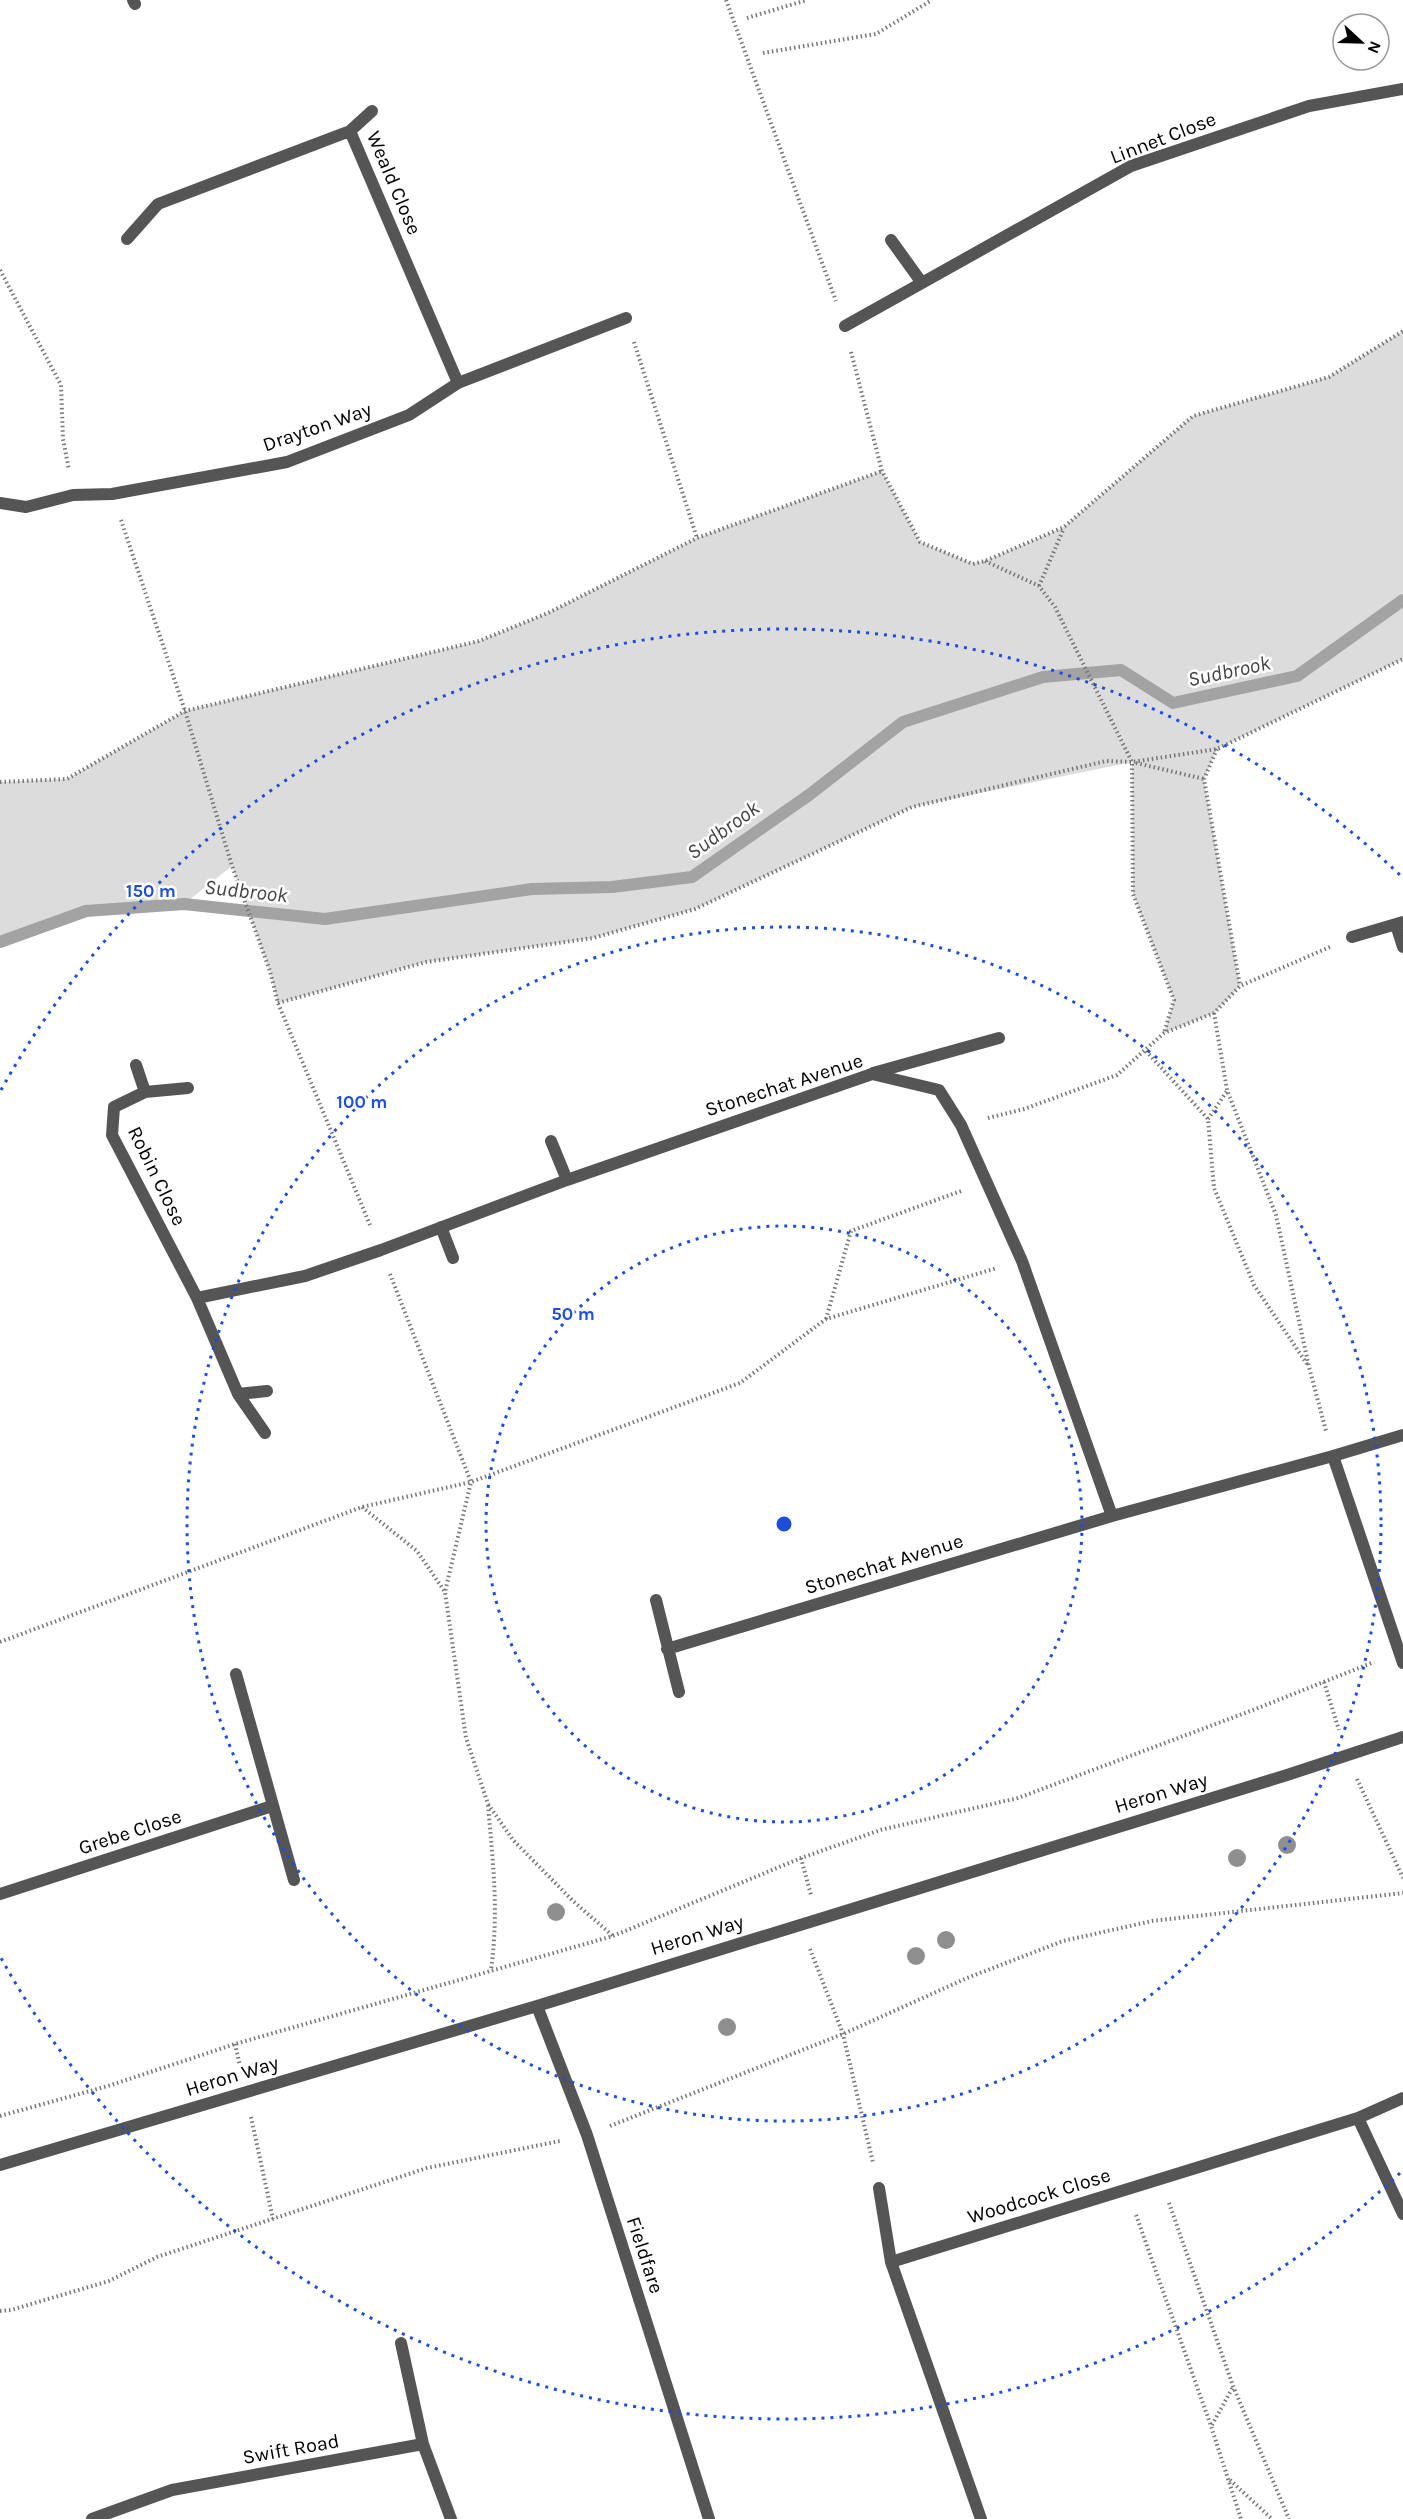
<svg xmlns="http://www.w3.org/2000/svg" width="1403" height="2519" font-family="Karla,sans-serif">
<rect width="100%" height="100%" fill="#fff"/>
<path fill="#dcdcdc" d="M1403,331V659L1217,749L1204,779L1240,986L1214,1013L1164,1033L1174,1000L1133,894L1132,762L912,807L695,909L593,938L426,962L278,1003L270,971L232,866L184,904L86,911L0,942V782L67,779L185,711L479,641L548,613L697,538L882,471L920,542L972,563L985,561L1064,527L1193,416L1329,377Z"/>
<g fill="none" stroke-linecap="round" stroke-linejoin="round">
<path stroke="#a3a3a3" stroke-width="12" d="M0,942L86,911L184,904L325,919L532,889L612,887L692,877L809,795L903,722L1043,677L1121,670L1173,703L1297,676L1403,600"/>
<path stroke="#777" stroke-width="4" stroke-dasharray="1.5 3" stroke-linecap="butt" d="M726,0L836,301
M747,18L807,0
M763,53L876,34L932,0
M0,270L61,385L63,439L69,470
M634,342L697,538
M851,352L882,471L920,542L973,564L985,561L1064,527L1193,416L1329,377L1403,331
M121,520L185,711L232,866L270,971L278,1003L370,1225
M985,561L1039,586L1055,607L1132,762L1133,894L1174,1000L1164,1033
M1039,586L1064,528
M1217,749L1204,779L1240,986
M1136,763L1204,779
M0,782L67,779L185,711L479,641L548,613L697,538L882,471
M278,1003L426,962L593,938L695,909L912,807L1106,761L1132,762L1217,749L1403,659
M1214,1013L1227,1090L1276,1215L1309,1367L1326,1431
M1146,1051L1208,1119L1214,1188L1254,1285L1307,1364
M988,1118L1024,1109L1117,1075L1164,1033L1214,1013L1240,986L1330,947
M1208,1119L1227,1091
M390,1274L471,1482L445,1592L466,1738L488,1804L513,1840L573,1901L613,1936
M826,1319L851,1231L961,1191
M362,1507L417,1551L445,1592
M0,1642L362,1507L471,1482L740,1383L826,1319L997,1268
M1324,1682L1339,1730
M1357,1779L1403,1878
M488,1805C493,1863 499,1912 491,1970
M801,1858L811,1895
M810,1949L843,2034L873,2163
M235,2044L240,2066
M0,2116L108,2086L235,2044L613,1936L801,1858L880,1830L1018,1798L1253,1710L1374,1662
M251,2117L273,2219
M610,2126L843,2034L967,1978L1063,1941L1152,1921L1403,1893
M1169,2203L1233,2386L1289,2519
M1136,2215L1211,2426L1241,2519
M0,2311L11,2310L109,2281L157,2257L427,2168L560,2141
M1212,2425L1233,2387
M1230,2480L1272,2519"/>
<path stroke="#555" stroke-width="12" d="M133,0L135,4"/>
<path stroke="#555" stroke-width="12" d="M350,131L372,111
M127,239L158,204L350,131L458,383
M891,240L922,283
M845,326L1131,166L1309,106L1403,89
M0,503L26,507L73,495L112,494L287,462L409,415L458,383L626,318
M1396,925L1403,947
M1352,937L1403,922
M136,1065L145,1092
M873,1073L999,1038
M188,1088L145,1092L114,1107L112,1135L197,1298L238,1394L265,1433
M551,1141L567,1180
M441,1227L453,1258
M197,1298L305,1276L381,1250L567,1180L872,1074L939,1090L961,1125L1022,1261L1112,1516
M238,1394L267,1391
M1333,1456L1403,1663
M656,1600L679,1692
M667,1649L1112,1516L1333,1456L1403,1435
M236,1674L294,1880
M0,1894L272,1806
M537,2006L587,2135L709,2519
M1358,2118L1403,2098
M0,2165L537,2006L1287,1775L1403,1737
M879,2188L891,2262
M401,2343L423,2444
M92,2519L172,2490L423,2444L451,2519
M981,2519L891,2262L1358,2118L1403,2214"/>
</g>
<g fill="#8f8f8f">
<circle cx="1287" cy="1845" r="9"/>
<circle cx="1237" cy="1858" r="9"/>
<circle cx="556" cy="1912" r="9"/>
<circle cx="946" cy="1940" r="9"/>
<circle cx="916" cy="1956" r="9"/>
<circle cx="727" cy="2027" r="9"/>
</g>
<g fill="none" stroke="#1d4ed8" stroke-width="3" stroke-dasharray="3 6">
<circle cx="784" cy="1524" r="298"/>
<circle cx="784" cy="1524" r="597"/>
<path d="M1400 2173A895 895 0 0 1 1 1958M1 1090A895 895 0 0 1 1400 875"/>
</g>
<g text-anchor="middle" dominant-baseline="central" stroke-width="5" stroke-linejoin="round" paint-order="stroke">
<g font-size="20" fill="#000" stroke="#fff">
<text transform="translate(1163 138) rotate(-21)">Linnet Close</text>
<text transform="translate(394 183) rotate(67)">Weald Close</text>
<text transform="translate(317 427) rotate(-19)">Drayton Way</text>
<text transform="translate(784 1085) rotate(-18)">Stonechat Avenue</text>
<text transform="translate(157 1176) rotate(64)">Robin Close</text>
<text transform="translate(884 1564) rotate(-17)">Stonechat Avenue</text>
<text transform="translate(1161 1793) rotate(-17)">Heron Way</text>
<text transform="translate(130 1832) rotate(-18)">Grebe Close</text>
<text transform="translate(697 1935) rotate(-17)">Heron Way</text>
<text transform="translate(232 2076) rotate(-17)">Heron Way</text>
<text transform="translate(1039 2196) rotate(-17)">Woodcock Close</text>
<text transform="translate(645 2255) rotate(72)">Fieldfare</text>
<text transform="translate(291 2449) rotate(-10)">Swift Road</text>
</g>
<g font-size="21" font-style="italic" fill="#444" stroke="#fff">
<text transform="translate(1229 671) rotate(-12)">Sudbrook</text>
<text transform="translate(723 830) rotate(-36)">Sudbrook</text>
<text transform="translate(246 891) rotate(6)">Sudbrook</text>
</g>
</g>
<circle cx="784" cy="1524" r="9" fill="#1d4ed8" stroke="#fff" stroke-width="3"/>
<g font-size="18" text-anchor="middle" font-weight="bold" fill="#1d4ed8" stroke="#fff" stroke-width="5" stroke-linejoin="round" paint-order="stroke">
<text x="151" y="897">150 m</text>
<text x="362" y="1108">100 m</text>
<text x="573" y="1320">50 m</text>
</g>
<g transform="translate(1361 42) rotate(112)"><circle r="28" fill="#ffffff" stroke="#999999" stroke-width="1.5"/>
<path d="M0-4.5L10 22L0 15L-10 22Z" fill="#000000"/>
<text y="-9" font-size="16" font-weight="bold" text-anchor="middle" fill="#000000">N</text>
</g>
</svg>
